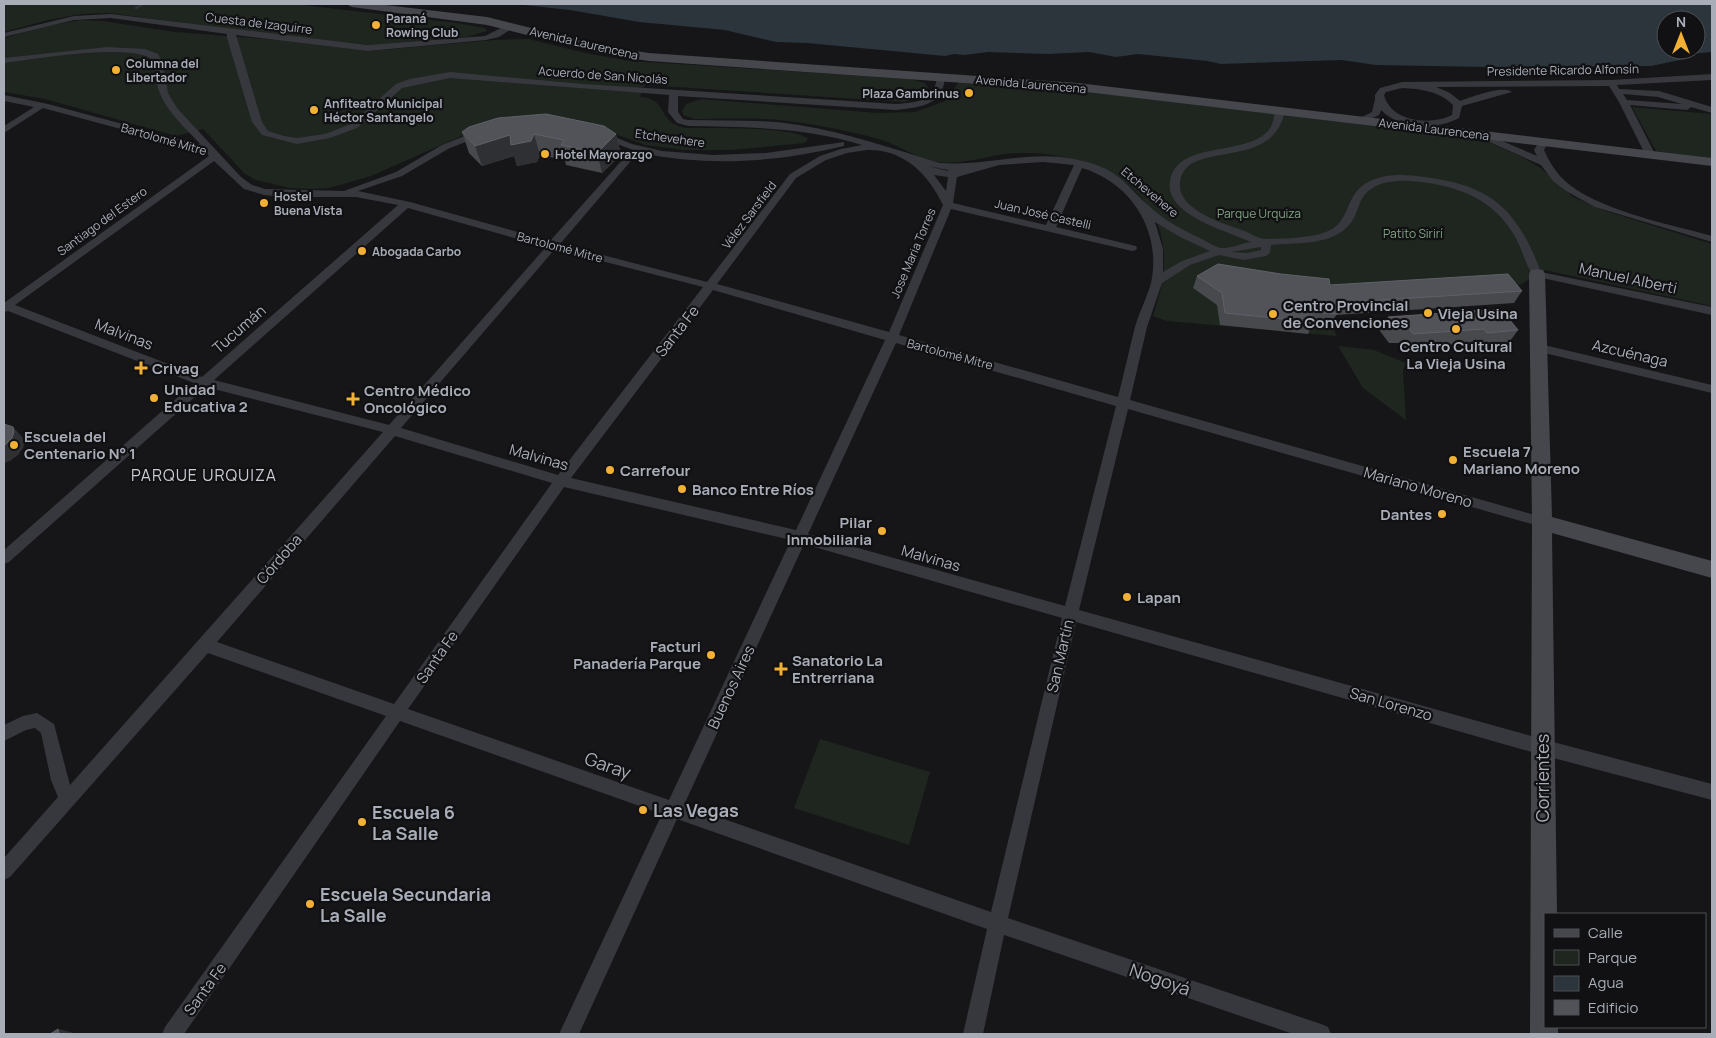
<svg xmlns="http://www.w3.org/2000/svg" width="1716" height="1038" font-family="Manrope,sans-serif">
<rect width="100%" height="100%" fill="#161618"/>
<path fill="#1e261f" d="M4,4H294L457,23L485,28L487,31L467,37L371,45L243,31L109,13L81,14L48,20L4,32Z
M80,20L103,21L175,32L277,40L370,51L494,40L529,39L585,53L630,61L910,79L925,83L928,87L921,97L904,102L645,85L640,97C664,98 660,116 674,124C677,126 682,127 686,128C707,128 796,126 808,139L805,143L731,150H683L645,145L599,128L491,123L371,176L329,188L310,189L290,188L256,180L245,174L203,129L176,136L45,99L4,92V38L48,26Z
M959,82L1075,90L1482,139L1524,158L1542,169L1573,197L1606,211L1712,244V306L1544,270L1520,285L1492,280L1326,288L1336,336L1167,321L1153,316C1159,297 1165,276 1164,256C1162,182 1085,152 1021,153C991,153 964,167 934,161C917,158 902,147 885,141C852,131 797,120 762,119C739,118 717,119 694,119L683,115L682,111L686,104L701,99L878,113L915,112L945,101Z
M1632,107L1712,114V159L1656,151Z
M1338,346L1374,350L1406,363L1403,370L1406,420L1363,388Z
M820,739L930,772L909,845L794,808Z"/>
<path fill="#2c353c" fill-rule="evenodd" d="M515,4H1712V52L1691,54L1685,59L1651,66L1490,67L1376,65L1341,60L1221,64L1207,61L1138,54L1116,57L1089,52L1048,54L988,52L964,55L954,54L945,56L807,43L776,42L725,30L639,22L570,10ZM1666,20H1696V50H1666Z"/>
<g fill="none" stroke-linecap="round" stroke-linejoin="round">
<path stroke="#2c353c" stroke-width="2.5" d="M136,8L143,4"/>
<path fill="#37383d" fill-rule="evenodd" d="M111,14L368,45L485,36L507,25L514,27L499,37L486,40L368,51L236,35L262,122L268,131L284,136L297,138L325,134L351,124L396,84L410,79L450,72L583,84L896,104C917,102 934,102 937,77L941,74L945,77C943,106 920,107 896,110L678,96V112L683,119L688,120C725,121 763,119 799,125C847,133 894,149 940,163C999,167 1045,142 1106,169C1124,178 1134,193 1149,206C1164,220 1182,230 1200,238C1206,241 1215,247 1221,248C1229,249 1243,243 1251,242C1228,231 1164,215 1170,181C1177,140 1244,157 1268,131C1273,125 1274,118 1275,110L1280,107L1285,110C1274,174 1184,137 1180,183C1177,210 1225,224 1245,231C1251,234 1259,239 1266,239C1282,239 1310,238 1326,232C1351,223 1344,197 1365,184C1381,173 1405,174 1424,177C1491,185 1517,209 1541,272L1712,307V315L1533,276C1525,263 1522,248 1514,235C1494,200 1460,187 1422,182C1406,180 1385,179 1371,189C1360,196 1359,208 1354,218C1338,247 1298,242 1271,245L1270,253L1266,256L1244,260L1219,255L1190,265L1162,283L1147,327L1130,400L1542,517L1547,518L1549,522L1547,526L1542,527L1128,409L1079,610L1542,739L1712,784V800L1542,755L1076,622L1008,918L1321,1024L1328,1027L1331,1034H1293L1004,935L983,1034H963L987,929L677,819L579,1034H559L662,814L400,721L184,1034H162L165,1027L386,716L208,653L10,877L4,880V858L58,797L51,780L41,733L35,728L26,730L4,741V725L23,716L37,713L54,724L70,785L383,432L206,387L9,562L4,564V550L194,383L8,311L4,312V303L209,156L206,152L43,108L4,133V126L34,107L4,101V95L48,104L201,145C186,128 167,113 159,91C155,81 157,70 153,60C133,42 33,59 4,63V58L107,47L145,49L158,54L163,64L168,93L177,108L241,177L252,185L265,189L344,191L396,172L442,145L477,131H483V135L448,149L402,176L358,191L410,202L550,241L624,158L633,150L599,137V133H605L632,144L662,151L713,155L766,153L844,142V146C779,162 708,167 642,153L630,162L560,244L707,282L790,174L820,156L841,149L862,145C805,127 747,127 688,126L677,123L668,112L669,95L450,78L402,88L357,128L330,138L297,144L262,135L252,122L227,38V34L111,18L74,20L4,37V33L74,16ZM867,150C904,149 928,174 943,205L889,332L717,284L796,178L826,160L847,153ZM214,161L244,189L264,195L284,197H356L398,205L202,377L15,305ZM1043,162L1074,165L1046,225L953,203L957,177L999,165ZM928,166L948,170V171ZM1082,168C1132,183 1162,232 1151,283C1147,298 1139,312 1135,327C1129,350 1124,374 1118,397L899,335L951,209L1132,251L1136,250L1137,248L1136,246L1056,227ZM934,175L948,177L946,191ZM408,208L546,247L389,425L214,380ZM1155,222L1180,237L1210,251L1182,261L1163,272V249ZM1261,247V250L1247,253L1231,252ZM555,249L703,287L558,475L401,428ZM713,290L885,340L796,530L571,478ZM896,343L1116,406L1065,606L808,534ZM395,436L552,483L394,704L217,642ZM564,487L791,540L669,800L408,709ZM804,544L1062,618L991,912L684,805Z
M1712,74V80L1617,85L1619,89L1659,91L1712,107V113L1691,107L1687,110L1630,105L1655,154L1650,157L1645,154L1619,102L1609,86L1436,87L1450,93L1460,101C1472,97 1502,85 1512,92L1462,106L1459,118C1437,130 1400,130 1381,110L1379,115L1364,122H1358L1356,120L1372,112L1375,99V95L1380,88L1402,82L1611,80ZM1402,88C1421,89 1439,91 1453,105L1452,115C1430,126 1391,122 1384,95L1386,92ZM1623,94L1658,97L1682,104L1627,100Z
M1479,131L1537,156L1534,150L1540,140H1546L1548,142L1544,150C1548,159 1553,168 1560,176C1590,209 1669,224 1712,236V242L1595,207L1566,191L1553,181L1541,165L1476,136L1474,134Z
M1540,344L1712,385V393L1536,351L1534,348L1536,345Z"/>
<path fill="#45474d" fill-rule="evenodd" d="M346,4H377L487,17L608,47L649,53L1078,83L1712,158V166L1078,91L649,61L608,55L487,25L352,7Z
M1537,269L1543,270L1545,274L1552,517L1712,561V578L1552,533L1557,914H1545V1027H1558V1034H1530L1532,522L1529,274L1531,270Z"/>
</g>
<path fill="#47494d" d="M462,132L616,134L621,155L602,173L566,165L565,160L540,155L537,162L517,166L514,156L482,166L469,153Z
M1197,276L1330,285L1522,291L1514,303L1336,315L1331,326L1313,324L1308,334L1220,325L1217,305L1193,288Z
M1388,317L1518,330L1508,344L1477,347L1474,343L1404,348L1400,343H1389L1380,331Z"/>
<path fill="#2f3033" d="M534,134L540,155L537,162L517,166L514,156L482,166L475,146L510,135Z
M616,134L621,155L602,173L597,153Z
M13,427L23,438L25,442L23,448L18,455L10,461L4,463V446Z
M58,1029L74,1033V1034H59Z"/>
<path fill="#525359" stroke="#5f6168" d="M546,114L604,126L616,134L597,153L561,145L564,140L534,134L531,141L511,145L510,135L475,146L462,132L469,127L498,118Z
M1218,264L1281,274L1329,279L1330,285L1508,274L1522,291L1334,303L1337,314L1311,312L1314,322L1225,313L1222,293L1197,276Z
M1501,309L1518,330L1487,333L1484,329L1413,334L1409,328L1397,329L1388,317Z
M4,424L13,427L14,432L12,438L4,446Z
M58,1029L59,1034H50Z"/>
<g fill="#f2b134" stroke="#111113" stroke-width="2">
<circle cx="376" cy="25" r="5"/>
<circle cx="116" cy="70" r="5"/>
<circle cx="969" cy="93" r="5"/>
<circle cx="314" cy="110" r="5"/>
<circle cx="545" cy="154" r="5"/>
<circle cx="264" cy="203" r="5"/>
<circle cx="362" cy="251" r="5"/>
<circle cx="1428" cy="313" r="5"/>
<circle cx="1273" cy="314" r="5"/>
<circle cx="1456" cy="329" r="5"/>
<path d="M138.5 360.5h5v5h5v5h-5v5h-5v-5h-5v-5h5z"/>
<circle cx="154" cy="398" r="5"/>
<path d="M350.5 391.5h5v5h5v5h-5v5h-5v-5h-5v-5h5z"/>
<circle cx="14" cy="445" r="5"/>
<circle cx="1453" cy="460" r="5"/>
<circle cx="610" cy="470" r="5"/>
<circle cx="682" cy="489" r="5"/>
<circle cx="1442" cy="514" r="5"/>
<circle cx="882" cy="531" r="5"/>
<circle cx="1127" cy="597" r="5"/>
<circle cx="711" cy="655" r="5"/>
<path d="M778.5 661.5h5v5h5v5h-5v5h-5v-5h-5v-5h5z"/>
<circle cx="643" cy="810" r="5"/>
<circle cx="362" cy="822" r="5"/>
<circle cx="310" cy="904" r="5"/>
</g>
<g text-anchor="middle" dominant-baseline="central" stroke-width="4.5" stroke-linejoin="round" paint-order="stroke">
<g font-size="12" font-weight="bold" fill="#a8adb8" stroke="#111113" text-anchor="start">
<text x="386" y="18">Paraná<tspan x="386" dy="14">Rowing Club</tspan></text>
<text x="126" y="63">Columna del<tspan x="126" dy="14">Libertador</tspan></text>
<text x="959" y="93" text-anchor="end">Plaza Gambrinus</text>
<text x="324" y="103">Anfiteatro Municipal<tspan x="324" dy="14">Héctor Santangelo</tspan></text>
<text x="555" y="154">Hotel Mayorazgo</text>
<text x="274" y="196">Hostel<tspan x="274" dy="14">Buena Vista</tspan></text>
<text x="372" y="251">Abogada Carbo</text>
</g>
<g font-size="12" fill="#a8adb8" stroke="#111113">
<text transform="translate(259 23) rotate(7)">Cuesta de Izaguirre</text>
<text transform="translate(584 43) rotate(13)">Avenida Laurencena</text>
<text transform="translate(1563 70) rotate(-1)">Presidente Ricardo Alfonsín</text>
<text transform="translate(603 75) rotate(4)">Acuerdo de San Nicolás</text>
<text transform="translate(1031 84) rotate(5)">Avenida Laurencena</text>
<text transform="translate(1434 129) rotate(7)">Avenida Laurencena</text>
<text transform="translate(670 138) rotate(8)">Etchevehere</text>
<text transform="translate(164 139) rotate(16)">Bartolomé Mitre</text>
<text transform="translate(1150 192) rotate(40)">Etchevehere</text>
<text transform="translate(1043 214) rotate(13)">Juan José Castelli</text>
<text transform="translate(749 215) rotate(-53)">Vélez Sarsfield</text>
<text transform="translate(102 221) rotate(-36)">Santiago del Estero</text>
<text transform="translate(560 247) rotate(15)">Bartolomé Mitre</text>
<text transform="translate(913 253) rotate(-67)">Jose Maria Torres</text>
<text transform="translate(950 354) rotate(15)">Bartolomé Mitre</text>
</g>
<g font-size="12" fill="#7fa381" stroke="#111113">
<text x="1259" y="213">Parque Urquiza</text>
<text x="1413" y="233">Patito Sirirí</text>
</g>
<g font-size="15" fill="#a8adb8" stroke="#111113">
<text transform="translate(1628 278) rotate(12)">Manuel Alberti</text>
<text transform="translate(239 329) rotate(-41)">Tucumán</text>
<text transform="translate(677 331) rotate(-52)">Santa Fe</text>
<text transform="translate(124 334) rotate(21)">Malvinas</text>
<text transform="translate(1630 353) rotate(13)">Azcuénaga</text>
<text transform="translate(539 457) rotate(16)">Malvinas</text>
<text transform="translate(1418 487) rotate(16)">Mariano Moreno</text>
<text transform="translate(931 558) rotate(16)">Malvinas</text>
<text transform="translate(279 559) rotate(-49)">Córdoba</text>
<text transform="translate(1060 656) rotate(-77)">San Martín</text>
<text transform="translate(437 657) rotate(-55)">Santa Fe</text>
<text transform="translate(731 687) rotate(-65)">Buenos Aires</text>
<text transform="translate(1391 704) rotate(16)">San Lorenzo</text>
<text transform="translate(205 989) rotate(-54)">Santa Fe</text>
</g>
<g font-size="15" font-weight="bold" fill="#a8adb8" stroke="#111113" text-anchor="start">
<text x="1283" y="305">Centro Provincial<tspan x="1283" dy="17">de Convenciones</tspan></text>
<text x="1438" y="313">Vieja Usina</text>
<text x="1456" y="346" text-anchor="middle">Centro Cultural<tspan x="1456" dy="17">La Vieja Usina</tspan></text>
<text x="152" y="368">Crivag</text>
<text x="164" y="389">Unidad<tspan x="164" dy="17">Educativa 2</tspan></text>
<text x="364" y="390">Centro Médico<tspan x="364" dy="17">Oncológico</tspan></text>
<text x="24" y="436">Escuela del<tspan x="24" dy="17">Centenario N° 1</tspan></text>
<text x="1463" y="451">Escuela 7<tspan x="1463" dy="17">Mariano Moreno</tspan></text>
<text x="620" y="470">Carrefour</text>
<text x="692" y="489">Banco Entre Ríos</text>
<text x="1432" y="514" text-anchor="end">Dantes</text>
<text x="872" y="522" text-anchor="end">Pilar<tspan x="872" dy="17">Inmobiliaria</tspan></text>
<text x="1137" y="597">Lapan</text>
<text x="701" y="646" text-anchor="end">Facturi<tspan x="701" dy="17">Panadería Parque</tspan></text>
<text x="792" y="660">Sanatorio La<tspan x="792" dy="17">Entrerriana</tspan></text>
</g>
<g font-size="16" letter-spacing="1" fill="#c9ccd4" stroke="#111113">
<text x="204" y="475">PARQUE URQUIZA</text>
</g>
<g font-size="18" fill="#a8adb8" stroke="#111113">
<text transform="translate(608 765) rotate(19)">Garay</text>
<text transform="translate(1542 778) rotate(-90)">Corrientes</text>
<text transform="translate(1160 979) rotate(19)">Nogoyá</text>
</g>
<g font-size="18" font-weight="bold" fill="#a8adb8" stroke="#111113" text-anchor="start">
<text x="653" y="810">Las Vegas</text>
<text x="372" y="812">Escuela 6<tspan x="372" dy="21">La Salle</tspan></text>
<text x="320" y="894">Escuela Secundaria<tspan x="320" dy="21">La Salle</tspan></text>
</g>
</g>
<rect width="1716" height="1038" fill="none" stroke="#a8adb8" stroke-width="10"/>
<rect x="1544" y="913" width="162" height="115" fill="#111113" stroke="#4d4f55"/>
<rect x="1554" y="929" width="25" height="8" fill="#45474d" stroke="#4d4f55"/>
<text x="1588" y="938" font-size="15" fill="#a8adb8">Calle</text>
<rect x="1554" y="950" width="25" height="15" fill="#1e261f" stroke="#4d4f55"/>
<text x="1588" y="963" font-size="15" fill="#a8adb8">Parque</text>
<rect x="1554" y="976" width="25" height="15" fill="#2c353c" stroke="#4d4f55"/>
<text x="1588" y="988" font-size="15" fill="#a8adb8">Agua</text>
<rect x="1554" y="1000" width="25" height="15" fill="#525359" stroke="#4d4f55"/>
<text x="1588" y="1013" font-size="15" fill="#a8adb8">Edificio</text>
<g transform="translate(1681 35)"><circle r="24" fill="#111113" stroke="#4d4f55"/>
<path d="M0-4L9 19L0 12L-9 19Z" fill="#f2b134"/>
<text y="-8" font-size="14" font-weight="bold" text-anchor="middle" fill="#a8adb8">N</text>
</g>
</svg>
